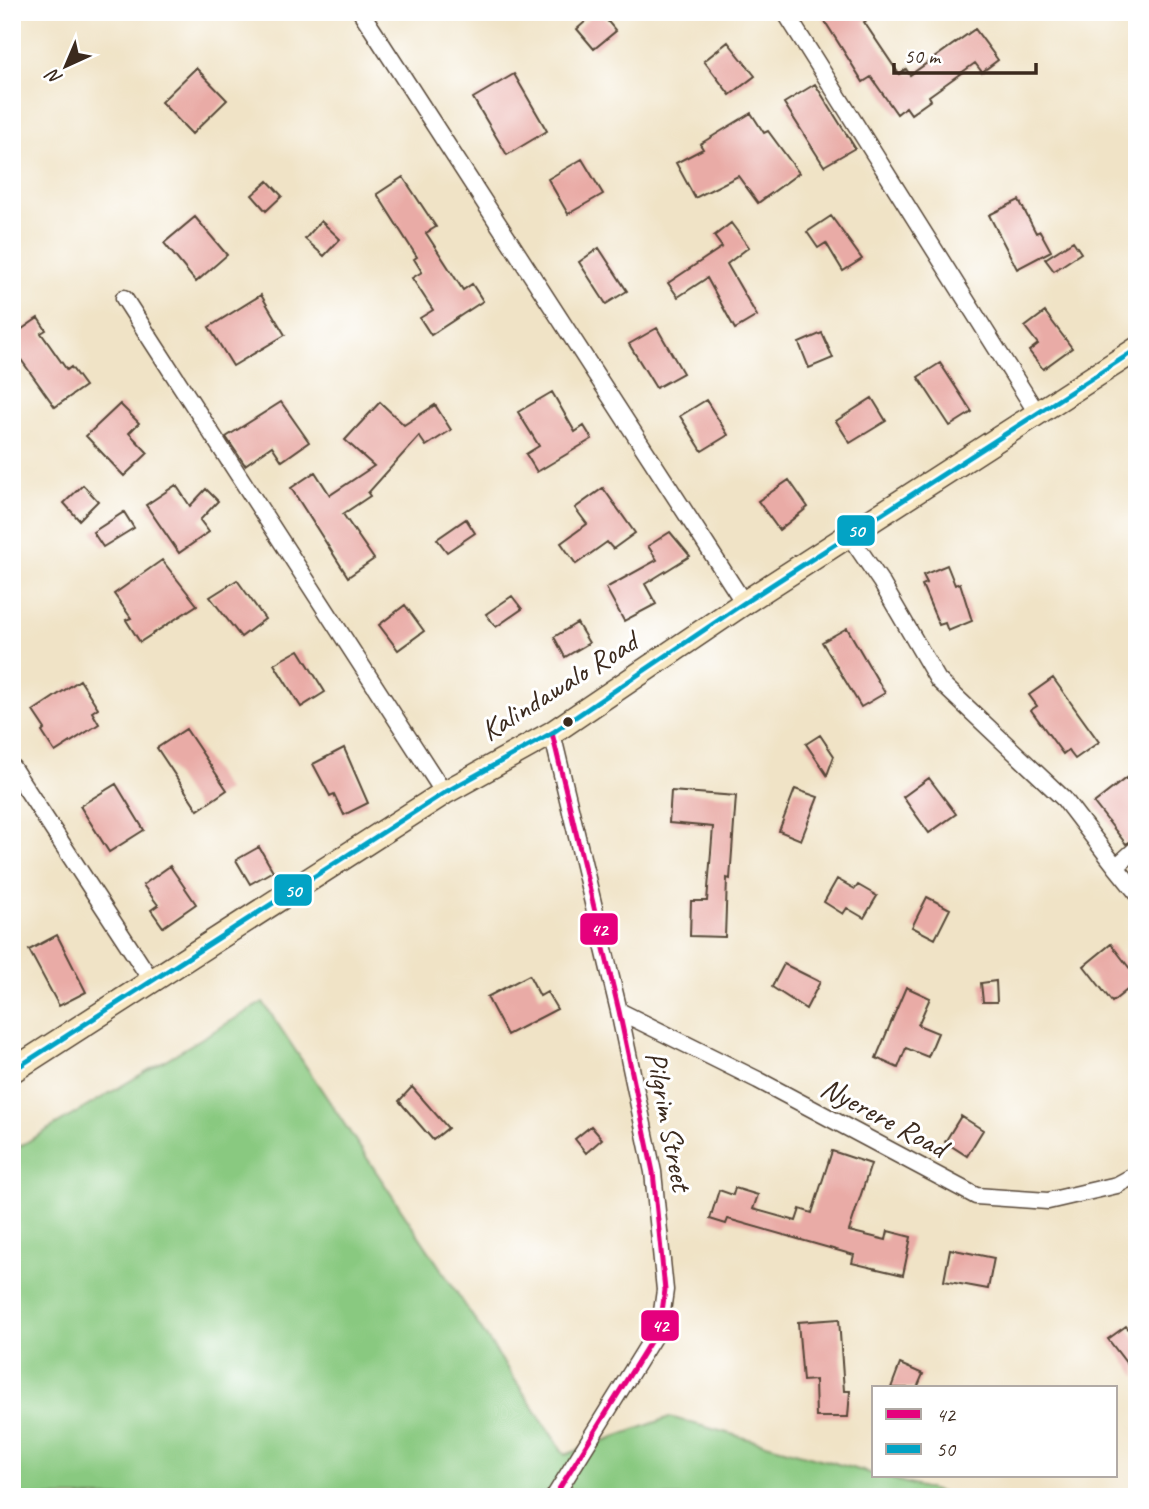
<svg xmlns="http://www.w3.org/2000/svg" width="1149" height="1509" font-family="Caveat,sans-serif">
<rect width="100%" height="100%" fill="#fff"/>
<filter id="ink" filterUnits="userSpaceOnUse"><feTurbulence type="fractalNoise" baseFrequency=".0143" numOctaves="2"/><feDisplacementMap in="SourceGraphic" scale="14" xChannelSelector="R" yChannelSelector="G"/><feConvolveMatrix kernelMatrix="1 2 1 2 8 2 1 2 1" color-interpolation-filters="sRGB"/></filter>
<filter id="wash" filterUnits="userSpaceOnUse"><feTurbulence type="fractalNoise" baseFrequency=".00686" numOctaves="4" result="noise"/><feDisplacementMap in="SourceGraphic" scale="28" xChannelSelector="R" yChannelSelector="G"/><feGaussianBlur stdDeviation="1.57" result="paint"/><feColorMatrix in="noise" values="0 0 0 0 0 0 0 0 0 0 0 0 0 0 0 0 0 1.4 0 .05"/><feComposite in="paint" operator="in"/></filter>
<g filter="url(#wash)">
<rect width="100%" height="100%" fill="#f0e3c6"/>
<path fill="#89c980" stroke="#627a4f" stroke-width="2" d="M263,1002L565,1455L670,1417L956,1497H12V1151Z"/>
<g id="blocks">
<path fill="#e9aba6" d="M596,12H600L616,31L594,49L577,29Z
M819,12H880L864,22L899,74L906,69L910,75L975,29L998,60L982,72L975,63L929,96L931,100L911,114L906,107L897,114L871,77L863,82Z
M728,42L755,76L730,95L704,61Z
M196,68L227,100L192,134L161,102Z
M514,74L547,131L507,155L473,98Z
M815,84L855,148L824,166L784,103Z
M751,113L764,133L768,131L799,173L758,203L738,176L695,198L676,163L703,149L700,144Z
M582,159L603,194L568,214L548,179Z
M403,177L436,227L426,233L463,290L472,284L483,301L431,335L420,318L433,310L412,278L422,272L414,259L417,257L377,194Z
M268,181L282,196L266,211L252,195Z
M1019,200L1036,233L1040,231L1051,251L1017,269L989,215Z
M831,216L862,259L843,271L826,243L818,248L807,232Z
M195,217L227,255L196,282L164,243Z
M321,221L340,239L324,256L305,239Z
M731,223L749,247L727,264L757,316L735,329L707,278L678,297L668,283L722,247L714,236Z
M1073,241L1081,253L1054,271L1045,259Z
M599,248L627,291L606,304L579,262Z
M261,295L285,335L233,366L209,327Z
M1045,312L1072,348L1043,369L1029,351L1038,344L1025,327Z
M38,318L46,330L41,333L67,370L71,367L85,386L55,407L12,347V336Z
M657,328L683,373L656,388L629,344Z
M822,333L833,358L809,368L799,343Z
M940,363L972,412L950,426L918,377Z
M552,392L575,432L584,426L592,439L537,472L526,454L539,446L518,412Z
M872,398L886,421L850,443L836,421Z
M706,400L728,435L702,451L680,416Z
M281,402L309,442L282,461L272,446L245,465L226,437Z
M380,402L404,425L435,405L451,430L426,446L419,436L368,493L370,496L343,514L374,559L348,577L291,488L315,472L330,495L374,466L345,440Z
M120,404L139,423L129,433L148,453L124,476L86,436Z
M789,480L808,507L779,530L758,501Z
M83,485L98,501L79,520L64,503Z
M176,485L190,506L206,489L218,501L200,520L209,532L179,553L146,505Z
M603,488L635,533L613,549L607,542L576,564L561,543L587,524L575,508Z
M124,512L134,528L103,547L93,532Z
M466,519L475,533L447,552L437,539Z
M670,532L690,556L645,584L656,604L624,621L606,588L657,560L648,546Z
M162,560L197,605L140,642L126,620L131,618L114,594Z
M947,565L955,585L960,583L972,621L948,631L945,623L939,625L922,585L927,583L923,575Z
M237,580L265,619L241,637L210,597Z
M512,596L522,609L496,627L486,614Z
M405,605L424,631L398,650L379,625Z
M577,623L589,643L565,657L554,637Z
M847,628L885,693L861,707L822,642Z
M299,650L325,692L301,707L274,664Z
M1053,678L1099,742L1075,759L1068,750L1063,754L1031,710L1037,706L1029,695Z
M80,680L98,708L92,712L99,724L55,752L42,732L45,729L33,711Z
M186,729L227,790L198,810L157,748Z
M820,735L834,756L827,775L806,744Z
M344,748L368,803L344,815L334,794L330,796L313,764Z
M929,778L956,814L929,833L903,797Z
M1126,778L1137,792V838L1126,844L1094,803Z
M116,784L144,830L109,852L80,806Z
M795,789L818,797L801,840L779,831Z
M671,791L736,796L730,879L727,878L725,937L690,936L691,901H707L713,827L669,823Z
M259,847L273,871L250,884L236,860Z
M170,866L196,904L163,927L151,910L158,905L143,885Z
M837,879L855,889L858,885L877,896L864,918L847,908L843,914L824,902Z
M927,897L950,909L935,939L912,927Z
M57,935L86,992L59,1006L29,950Z
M1111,944L1137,978V982L1112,1002L1084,966Z
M784,964L820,982L806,1009L772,987Z
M529,975L540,996L547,992L557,1009L507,1035L487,997Z
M996,981L997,1002H983L981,983Z
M906,987L930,998L918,1025L938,1033L928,1057L906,1048L898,1068L876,1058Z
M412,1087L448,1128L433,1140L399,1101Z
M961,1116L983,1130L967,1156L945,1142Z
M591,1126L602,1139L586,1153L575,1139Z
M832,1151L871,1164L849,1231L886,1240L888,1231L911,1237L903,1275L852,1263L854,1255L728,1219L726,1224L710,1219L719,1190L733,1195L735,1188L758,1195L753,1209L796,1221L800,1209L812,1213Z
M950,1249L994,1258L988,1289L944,1281Z
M839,1319L844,1391H850L848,1417H816L815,1380L803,1381L798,1322Z
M1126,1326L1137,1340V1377L1108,1339Z
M900,1364L923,1374L917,1388H891Z"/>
</g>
</g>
<g filter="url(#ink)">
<use href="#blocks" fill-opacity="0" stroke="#564637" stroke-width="2"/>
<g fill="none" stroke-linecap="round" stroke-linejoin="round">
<defs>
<path id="street" d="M361,12L744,603
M785,12L1037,413
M124,298L444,793
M849,535L881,582L938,680L1064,799L1116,867
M552,733L619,1011L653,1172L665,1290L660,1326L554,1497
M12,767L151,980
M1137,848L1116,867L1137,893
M619,1011L758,1080L976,1196L1048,1201L1117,1185L1137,1174"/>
<path id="secondary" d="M12,1071L444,793L552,733L744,603L1137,349"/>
</defs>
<use href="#street" stroke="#564637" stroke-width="19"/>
<use href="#secondary" stroke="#564637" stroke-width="26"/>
<use href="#street" stroke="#fff" stroke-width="16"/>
<use href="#secondary" stroke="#f8e8c3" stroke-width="23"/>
<defs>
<path id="bus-1" d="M552,733L619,1011L653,1172L665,1290L660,1326L554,1497"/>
<path id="bus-2" d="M12,1071L444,793L552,733L744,603L1137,349"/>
</defs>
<use href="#bus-1" stroke="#fff" stroke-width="10"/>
<use href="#bus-2" stroke="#fff" stroke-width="10"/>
<use href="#bus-1" stroke="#e5007d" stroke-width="5"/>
<use href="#bus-2" stroke="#03a3c5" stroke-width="5"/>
</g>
</g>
<circle fill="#3b2a1e" stroke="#fff" stroke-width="2.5" cx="568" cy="722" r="6"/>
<g text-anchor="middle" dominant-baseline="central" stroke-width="6" stroke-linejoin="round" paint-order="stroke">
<g font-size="30" fill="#3b2a1e" stroke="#fff">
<text transform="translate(559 686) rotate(-32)">Kalindawalo Road</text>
<text transform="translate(884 1117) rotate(28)">Nyerere Road</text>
<text transform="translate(669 1121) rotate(79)">Pilgrim Street</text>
</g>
</g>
<g stroke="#fff" stroke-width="2.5">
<rect x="836" y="514" width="40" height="33" rx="7" fill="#03a3c5"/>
<rect x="273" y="873" width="40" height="34" rx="7" fill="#03a3c5"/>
<rect x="579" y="912" width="40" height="34" rx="7" fill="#e5007d"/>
<rect x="640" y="1309" width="40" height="33" rx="7" fill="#e5007d"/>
</g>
<g font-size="19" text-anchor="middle" font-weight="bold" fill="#fff">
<text x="856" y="537">50</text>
<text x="293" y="897">50</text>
<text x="599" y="936">42</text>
<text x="660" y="1332">42</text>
</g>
<rect width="1149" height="1509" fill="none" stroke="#fff" stroke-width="42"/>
<rect x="872" y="1386" width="245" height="91" fill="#ffffff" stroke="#b1aaa5" stroke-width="2"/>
<rect x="886" y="1409" width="35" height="10" fill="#e5007d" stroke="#b1aaa5" stroke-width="2"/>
<text x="936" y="1422" font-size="21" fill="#3b2a1e">42</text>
<rect x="886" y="1444" width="35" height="10" fill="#03a3c5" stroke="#b1aaa5" stroke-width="2"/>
<text x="936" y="1456" font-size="21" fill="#3b2a1e">50</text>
<g transform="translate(66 66) rotate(224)" stroke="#ffffff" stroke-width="5" paint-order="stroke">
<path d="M0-5L12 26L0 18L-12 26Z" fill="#3b2a1e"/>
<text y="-10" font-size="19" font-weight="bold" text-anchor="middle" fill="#3b2a1e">N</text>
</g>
<path d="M894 63v10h142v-10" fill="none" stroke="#3b2a1e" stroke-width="3.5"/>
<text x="904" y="63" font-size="21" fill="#3b2a1e" stroke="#ffffff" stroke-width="5" paint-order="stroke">50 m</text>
</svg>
